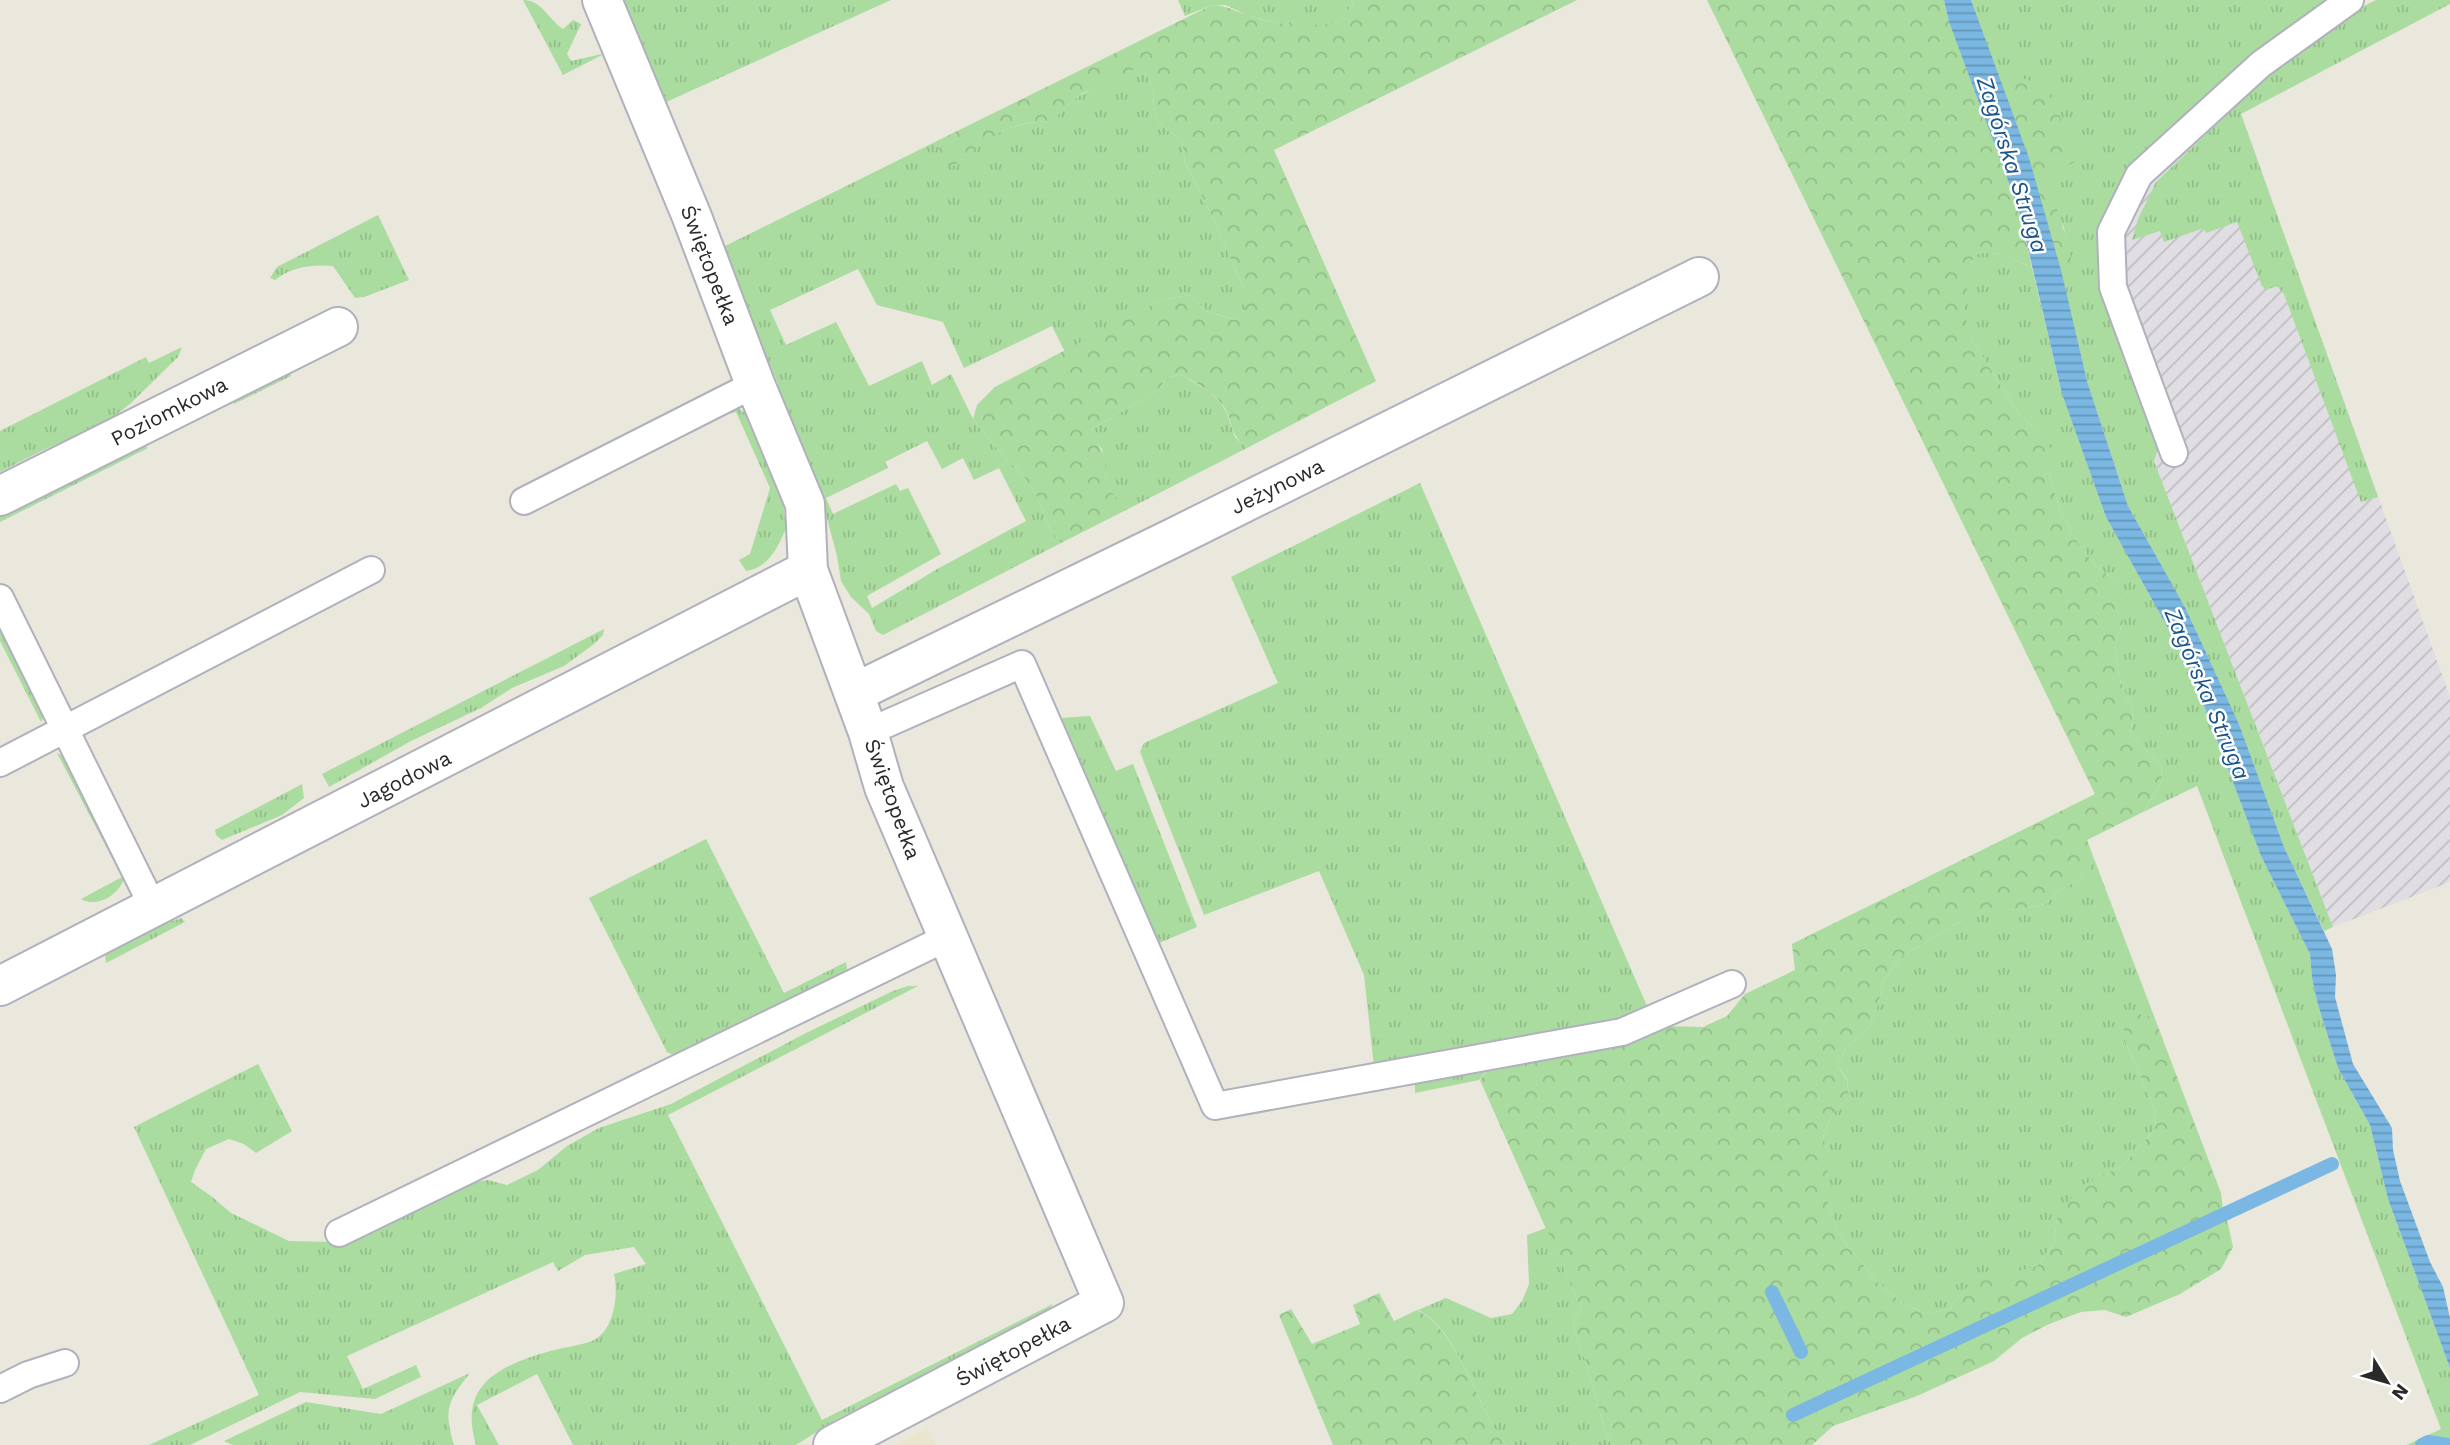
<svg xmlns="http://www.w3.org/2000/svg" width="2450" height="1445" font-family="'Work Sans',sans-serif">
<defs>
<pattern id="industrial-furrows" width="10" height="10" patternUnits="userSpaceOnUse" patternTransform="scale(1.75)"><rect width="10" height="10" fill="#e0dde3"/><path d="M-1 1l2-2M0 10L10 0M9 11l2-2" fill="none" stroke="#c0bec3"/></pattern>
<pattern id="grass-tufts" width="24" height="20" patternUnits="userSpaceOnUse" patternTransform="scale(1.75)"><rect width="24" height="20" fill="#aadc9f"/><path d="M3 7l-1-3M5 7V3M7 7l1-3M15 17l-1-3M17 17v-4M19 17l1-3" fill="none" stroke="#92bd89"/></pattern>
<pattern id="forest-crowns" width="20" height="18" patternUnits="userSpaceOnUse" patternTransform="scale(1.75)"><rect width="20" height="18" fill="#aadc9f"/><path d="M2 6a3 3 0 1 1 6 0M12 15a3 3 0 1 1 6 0" fill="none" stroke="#92bd89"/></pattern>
<pattern id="water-rules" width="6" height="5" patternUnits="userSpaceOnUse" patternTransform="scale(1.75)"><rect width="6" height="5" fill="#7ab7e2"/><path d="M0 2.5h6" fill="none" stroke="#6495b7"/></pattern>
</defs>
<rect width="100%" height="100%" fill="#eae7dd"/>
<path fill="url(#industrial-furrows)" d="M2241,114L2450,697V882L2333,927L2045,177Z"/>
<path fill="#eae5ce" d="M927,1428L935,1445H895Z"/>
<path fill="url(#grass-tufts)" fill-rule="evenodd" d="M523,0C542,0 548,19 563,29L573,20L581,24L567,54L571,61L606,53L563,75Z
M623,0H891L664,103Z
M1178,0H1351L1353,4L1337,23L1307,27L1273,22L1246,15L1226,5L1210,6L1185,16Z
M1971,0H2330L2136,166L2116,190L2105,214L2159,446L2154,461L2333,927L2324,931L2284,847L2239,724L2186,609L2128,506L2087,381L2065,290L2071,281L2064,227L2035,181Z
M2376,0H2450V4L2241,114L2378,497L2361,502L2284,294L2277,286L2266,290L2262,286L2237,222L2206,233L2204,228L2164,242L2160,231L2132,240L2138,219L2156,182L2285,59L2360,8Z
M1132,70H1143C1160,88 1148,107 1160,123C1164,129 1176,135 1182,140L1185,163L1211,214L1245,291V310L1237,320L1208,312L1189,295L1161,300L1065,352L1052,326L964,368L943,322L877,305L858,269L770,310L786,345L836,322L869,386L922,361L932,385L951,374L973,419L1003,456L1023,475L1037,497L1051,531L1061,543L883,635L876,631L869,614L851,597L841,581L837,556L825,511L812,490L775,391L778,384L721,248L943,138L938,151L962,160C990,133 1014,122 1052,121C1061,112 1070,101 1081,95C1098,85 1116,81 1132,70ZM927,441L942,469L963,458L974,480L999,468L1026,521L939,568L872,608L867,596L941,554L908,488L900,491L896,484L833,514L826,498L888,468L885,462Z
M378,215L409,280L364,297L355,298L333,266C313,264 291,267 275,280L270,278L277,267Z
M1986,252L2007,256L2032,268L2062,394L2106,517L2188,664L2261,856L2310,954L2312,978L2318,1005L2338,1068L2370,1125L2388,1199L2450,1368V1445H2407L2441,1429L2197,786L2143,812L2162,781L2161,765L2130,735L2133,713L2119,676L2115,644L2122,625L2115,580L2098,568L2079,545L2060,511L2038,431L2019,414L1974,343L1962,311L1974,254Z
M182,347L178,357L131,403L103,425L41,451L0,472V431L146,357L149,363Z
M288,370L291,376L234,404L228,390Z
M1180,374L1210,392L1221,403L1227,413L1235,437L1247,448L1128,509L1116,498L1107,485L1102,449L1093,438L1091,430L1158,390L1166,379Z
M737,407L749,416L784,498V514L788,524C779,544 771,567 746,571L739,560L750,554L770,488L736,412L728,414L730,409Z
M143,444L148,448L0,522V505Z
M1420,483L1650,1013L1374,1067L1364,975L1319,871L1204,915L1140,752L1144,743L1278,683L1231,577Z
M0,624L43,718L41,722L0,641Z
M604,629L603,635L594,644L564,666L512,688L481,708L411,741L329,787L322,774Z
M1090,716L1116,771L1133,764L1197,927L1157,944L1061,718Z
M57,753L66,757L125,875C122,893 98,909 81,899L122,877Z
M302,784L304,798L282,815L222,840L216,835L215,830Z
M706,839L784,993L846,962L847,969L836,978L762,1018L754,1015L673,1055L667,1052L589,898Z
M2093,856L2157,1024L2148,1016L2125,1041L2154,1108L2156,1128L2122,1166L2102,1176L2057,1219L2054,1243L2037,1266L1967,1288L1949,1309L1927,1314L1901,1302L1877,1282L1837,1232L1828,1205V1154L1823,1137L1832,1115L1849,1096L1847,1079L1837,1065L1846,1048L1869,1027L1879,1002L1883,982L1902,956L1963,920L1990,907L2016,910L2045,904L2058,891L2079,880L2090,870Z
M181,918L185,922L106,963L105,955C129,940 154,927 181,918Z
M908,986H918L668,1115L822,1420L1053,1304L1047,1313L837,1419L796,1445H573L537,1374L477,1405L499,1445H476C458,1384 499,1366 550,1351C564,1347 579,1346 592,1341C614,1332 619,1294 614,1274L646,1264L634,1247L585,1255L558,1271L553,1262L347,1356L363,1389L416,1365L421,1377L375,1399L300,1392L190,1445H149L259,1395L134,1127L258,1064L292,1131L256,1153L244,1144L229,1139L206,1149L195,1170L191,1182L211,1196L231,1213L289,1241L334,1242H353L377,1231L470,1183L488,1180L507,1185L538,1170L567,1146L599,1128L671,1104L806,1033L893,991Z
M1492,1065L1479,1080L1415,1093V1081Z
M1546,1228L1582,1310L1573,1319C1575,1336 1582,1350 1587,1366C1595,1393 1600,1419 1612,1445H1506C1477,1408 1459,1330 1418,1310L1446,1298L1491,1318L1512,1314L1522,1301L1529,1284L1527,1235Z
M470,1373C448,1401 443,1409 454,1445H233L224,1441L306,1402L381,1414Z"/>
<path fill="url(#forest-crowns)" d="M1351,0H1577L1274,150L1376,381L1247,448C1226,430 1235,421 1222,404C1211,390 1194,382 1180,374L1166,379L1158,390L1091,430L1107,462C1101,483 1113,496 1128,509L1061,543L1051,531L1037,497L1023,475L1003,456L973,419L977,405L995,387L1161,300L1189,295L1208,312L1236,320L1245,310V291L1211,214L1185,163L1182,140C1176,135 1164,129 1160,123C1148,107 1160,88 1143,70H1132L1117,80L1083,93L1072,101L1052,121C1000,122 992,140 952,167L944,165L938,159V151L943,138L1210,6C1229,5 1230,10 1247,15C1277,25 1307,27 1337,23L1353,4Z
M1707,0H1944L1949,22L2005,169L2019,210L2032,268C2013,258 1996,250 1974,254L1963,311L1974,343L2019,414L2038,431L2053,452L2049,471L2060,511L2079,545L2098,568L2115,580L2126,605L2122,625L2115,644L2119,676L2133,713L2130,735L2161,765L2162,781L2143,812L2087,840L2093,856L2090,870L2079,880L2058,891L2045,904L2016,910L1990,908L1963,920L1902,956L1883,982L1879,1002L1869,1027L1846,1048L1837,1065L1847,1080L1849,1096L1832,1115L1823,1137L1828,1154V1205L1837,1232L1877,1282L1901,1302L1927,1314L1949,1309L1967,1288L1990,1269L2012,1273L2037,1266L2054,1243L2057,1219L2079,1187L2122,1166L2156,1128L2154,1108L2125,1041L2123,1019L2133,1013L2148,1016L2157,1024L2221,1193L2223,1209L2228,1224L2233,1247L2221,1269L2180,1294L2126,1317L2105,1310L2081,1312L2049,1324L2022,1338L1994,1361L1917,1396L1833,1426L1812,1445H1612C1600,1419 1595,1393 1587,1366C1582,1350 1575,1336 1573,1319L1582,1310L1480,1080L1492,1065L1663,1026L1703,1027L1727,1016L1745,994L1795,970L1792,944L2095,794Z
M1998,73C2063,80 2054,116 2079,160L2045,177C2053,198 2078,260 2071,281C2071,282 2066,289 2065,290L2029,158Z
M1379,1293L1394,1321L1417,1310C1459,1330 1477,1408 1506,1445H1333L1279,1315L1291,1309L1312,1344L1360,1324L1353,1305Z"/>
<path fill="url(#water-rules)" d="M1944,0H1971L2029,158L2061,270L2087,381L2128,506L2186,609L2239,724L2284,847L2332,949L2336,975L2335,997L2353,1064L2392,1128L2393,1150L2400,1181L2430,1262L2443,1287L2450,1318V1368L2388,1199L2370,1125L2338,1068L2318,1005L2312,978L2310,954L2261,856L2188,664L2106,517L2062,394L2019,210L1949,22Z"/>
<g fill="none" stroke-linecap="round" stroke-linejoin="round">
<path stroke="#7ab7e2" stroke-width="14" d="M1772,1292L1801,1352
M1793,1415L2332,1164
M2422,1445L2428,1442L2448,1445"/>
<defs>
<path id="lane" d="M2174,453L2113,287L2111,232L2139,175L2261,64L2350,0
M524,501L755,384
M0,598L154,909
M868,732L1022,664L1215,1106L1622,1032L1732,984
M0,763L371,570
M339,1233L948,937
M0,1389L28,1375L65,1363"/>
<path id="street" d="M602,0L692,217L755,384L805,504L808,570L868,732L884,787L1104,1303L833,1445
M0,496L338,327
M854,693L1171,539L1699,277
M0,986L808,570"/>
</defs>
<use href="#lane" stroke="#b0b1bc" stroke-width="30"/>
<use href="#street" stroke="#b0b1bc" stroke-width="42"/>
<use href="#lane" stroke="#fff" stroke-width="26"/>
<use href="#street" stroke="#fff" stroke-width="38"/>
</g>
<g text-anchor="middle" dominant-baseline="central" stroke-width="5" stroke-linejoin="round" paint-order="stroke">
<g font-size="21" fill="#2a2a2a" stroke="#fff">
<text transform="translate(710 265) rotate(69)">Świętopełka</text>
<text transform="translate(169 411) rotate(-27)">Poziomkowa</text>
<text transform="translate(1277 486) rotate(-26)">Jeżynowa</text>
<text transform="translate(404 779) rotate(-27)">Jagodowa</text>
<text transform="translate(893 799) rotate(70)">Świętopełka</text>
<text transform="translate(1013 1351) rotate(-28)">Świętopełka</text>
</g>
<g font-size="23" font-style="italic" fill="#1a548d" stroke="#fff">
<text transform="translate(2012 165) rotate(72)">Zagórska Struga</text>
<text transform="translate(2207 694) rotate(67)">Zagórska Struga</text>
</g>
</g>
<g transform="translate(2387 1382) rotate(127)" stroke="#ffffff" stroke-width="5" paint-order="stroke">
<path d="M0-5L12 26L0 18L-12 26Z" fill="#2a2a2a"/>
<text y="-10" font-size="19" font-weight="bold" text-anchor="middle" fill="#2a2a2a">N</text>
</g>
</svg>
